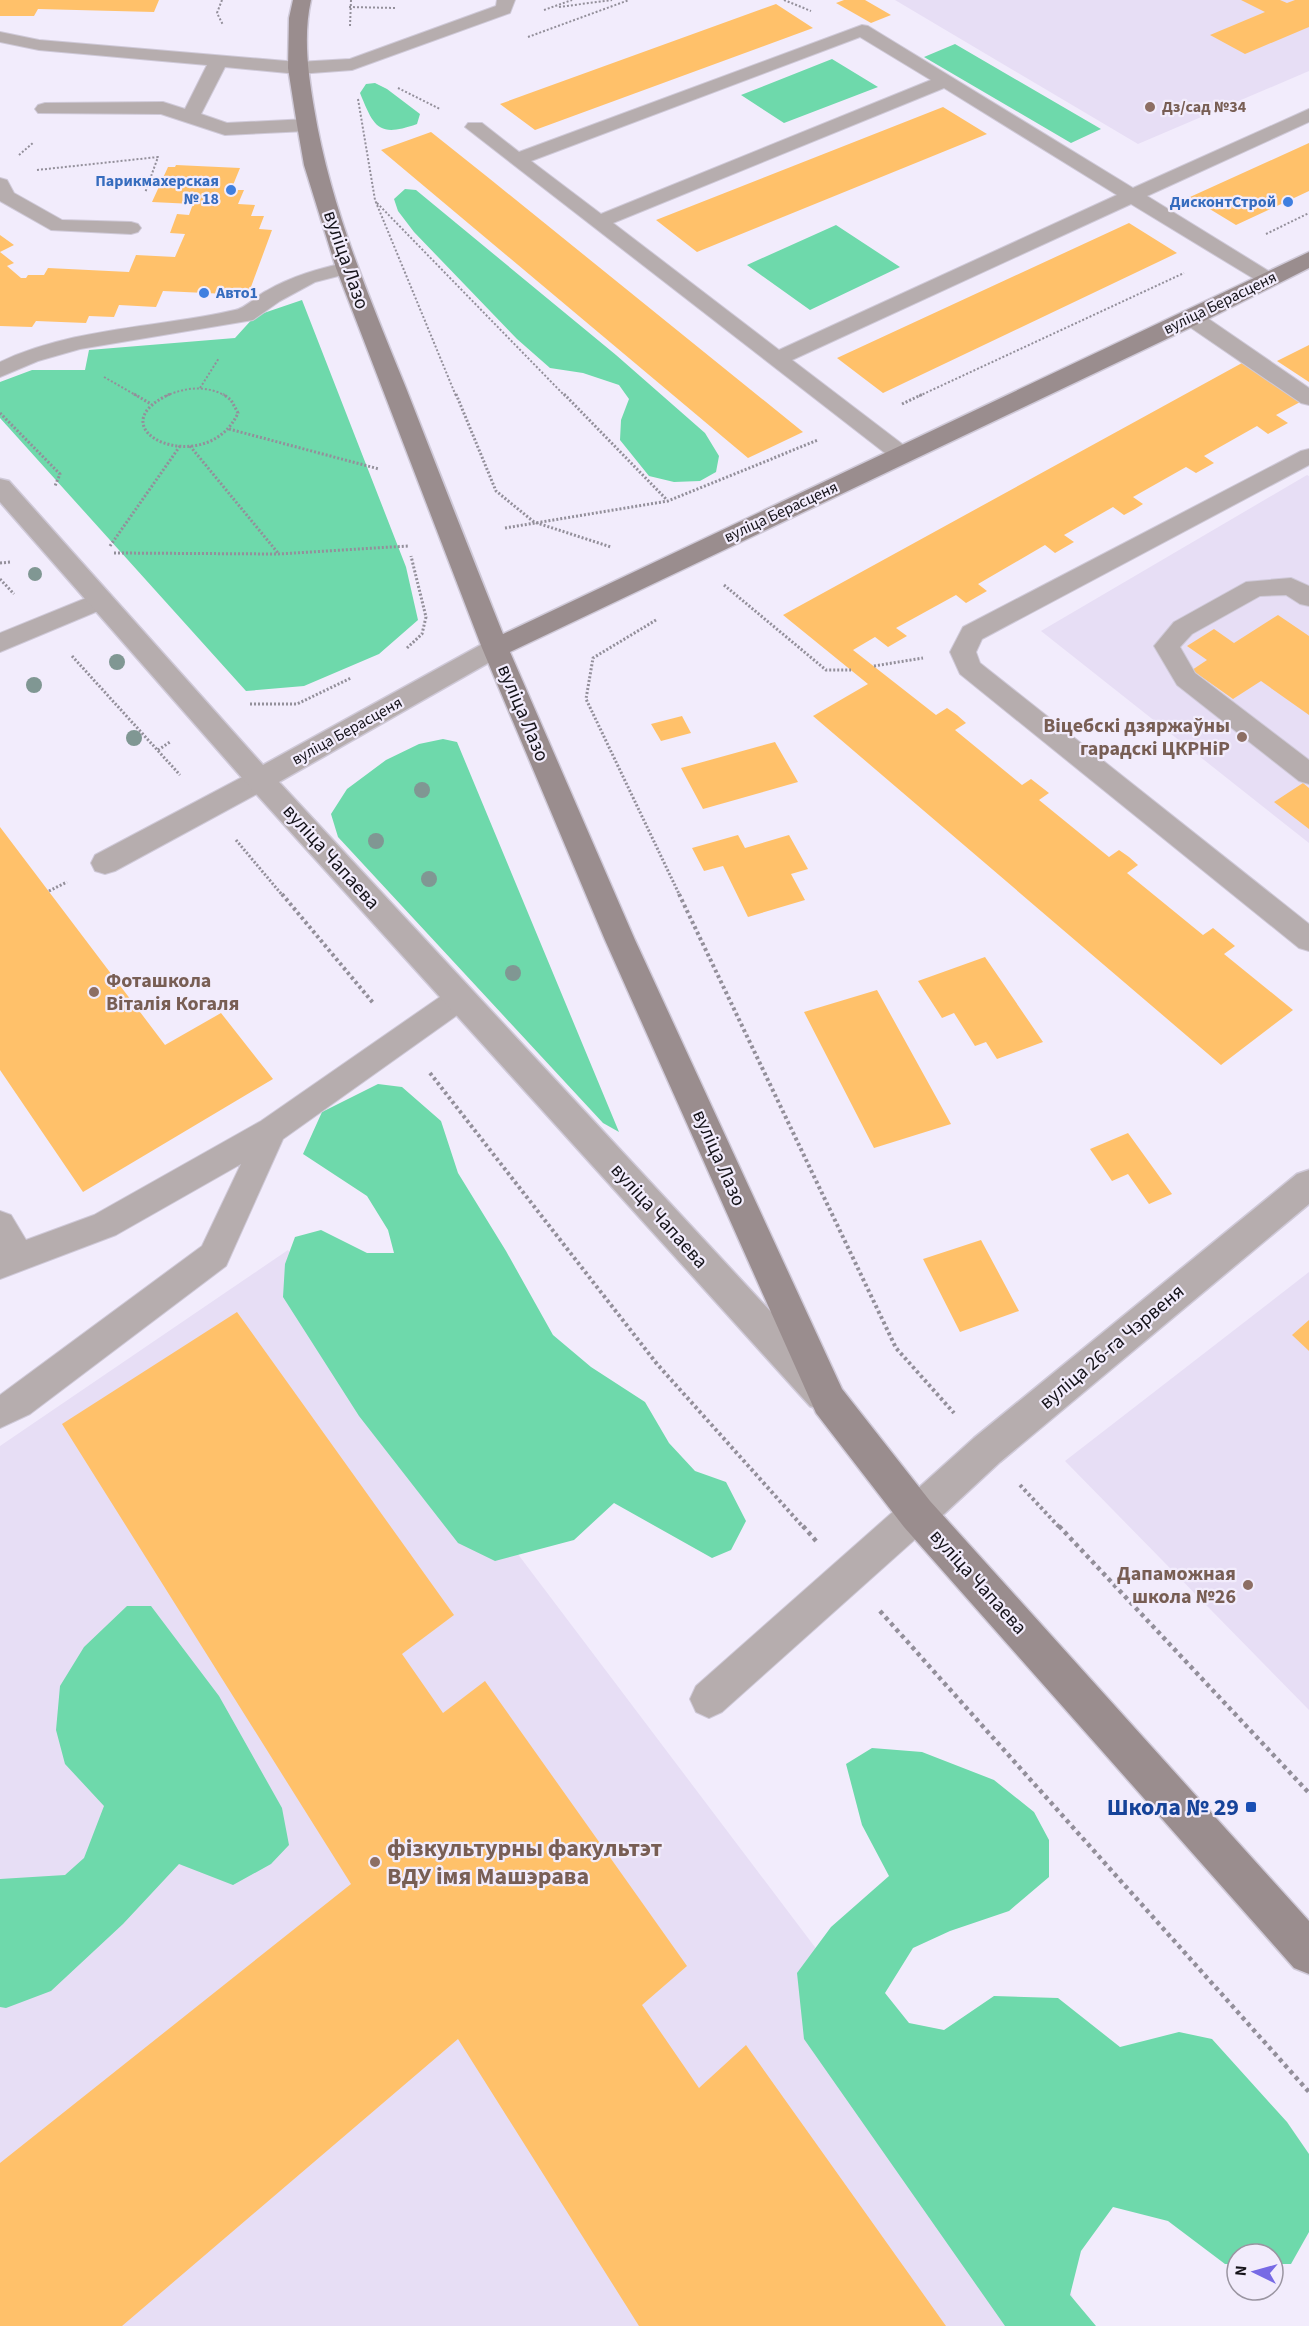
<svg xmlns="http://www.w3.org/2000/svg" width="1309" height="2326" font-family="'Source Sans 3',sans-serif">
<rect width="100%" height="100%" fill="#f2ecfc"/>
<path fill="#e7def5" d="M895,0H1309V71L1138,144Z
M1307,475L1309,476V843L1041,631Z
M288,1250L1065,2278L1084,2326H0V1446Z
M1309,1272V1710L1065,1461Z"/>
<path fill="#6ed9ab" d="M955,44L1101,129L1071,143L924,57Z
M832,59L878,87L784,123L741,95Z
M375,83L387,89L420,114L417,124C378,138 374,127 360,93L366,84Z
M405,189L416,190L616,355L705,433L719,456L716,472L700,481L674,482L649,476L620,440L621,420L629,399L619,385L583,373L550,368L517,339L414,232L398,211L394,199Z
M836,225L900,267L810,310L747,265Z
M302,300L406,567L418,620L379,654L304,686L246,691L0,418V382L32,370H85L89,350L235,338L255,316Z
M443,739L457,742L619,1132L603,1123L338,837L331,814L347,789L386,760L419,744Z
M378,1084L402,1087L441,1121L458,1173L506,1251L553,1335L591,1367L645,1402L669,1443L695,1471L726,1482L746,1521L731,1550L712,1558L614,1503L574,1540L495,1561L458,1543L359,1416L283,1297L285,1264L295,1237L321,1230L367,1253H394L388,1230L367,1196L303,1154L322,1112Z
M127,1606H151L219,1696L282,1808L289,1845L271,1864L233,1885L179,1864L123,1924L51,1991L6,2008L0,2007V1879L65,1875L84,1858L104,1806L65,1764L56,1730L60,1686L84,1647Z
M872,1748L922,1752L994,1780L1034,1812L1049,1840V1877L1009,1911L950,1931L913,1948L885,1993L909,2023L944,2030L994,1996L1058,1998L1120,2047L1179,2032L1212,2039L1287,2122L1309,2154V2232L1291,2264H1273V2254H1237V2264H1225L1168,2221L1113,2207L1081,2251L1070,2295L1096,2326H1005L804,2039L797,1973L831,1927L889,1876L862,1825L846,1764Z"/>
<path fill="#ffc16a" d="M0,0H159L154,12L38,9L34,16H0Z
M844,0H865L891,15L871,23L836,3Z
M1241,0H1280L1287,3L1295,0H1309V27L1245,54L1210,35L1265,12Z
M776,4L813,28L535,130L500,104Z
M943,107L987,134L697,252L656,220Z
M431,132L490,179L803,432L748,458L381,150Z
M1309,143V191L1236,225L1190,197Z
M176,165L240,168L231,190H244L238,204L255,205L251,216H264L259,229L272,230L248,295L163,291L156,307L119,305L114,317L89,316L86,323L36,321L32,327L0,326V252L14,263L7,266L21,278H26L28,275H44L48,268L129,272L136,255L175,257L185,234L170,233L177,214L189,215L193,204L152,202L168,167H175Z
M1129,223L1177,253L883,393L837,358Z
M0,235L14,245L0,252Z
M1309,345V382L1277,361Z
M1242,363L1302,401L1276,415L1288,423L1268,434L1257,426L1204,456L1214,463L1196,473L1186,467L1133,497L1143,504L1135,509L1124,515L1113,507L1064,535L1074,542L1055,553L1045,545L978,584L987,591L966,603L956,595L896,628L907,636L888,647L875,637L853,650L936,715L947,708L957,715L966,723L955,730L1022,785L1031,779L1049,793L1039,800L1109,857L1119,850L1129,857L1138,865L1127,873L1203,935L1213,928L1235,946L1224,954L1293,1010L1221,1065L813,716L868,684L783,615Z
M1278,615L1309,636V715L1261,681L1233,699L1192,670L1207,660L1187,646L1214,629L1234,643Z
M682,716L691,733L661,741L651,724Z
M775,742L798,782L703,809L681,768Z
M1303,783L1309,788V829L1274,802Z
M0,827L165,1045L221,1013L273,1079L83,1192L0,1070Z
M738,835L745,848L789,835L808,869L791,874L805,900L748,917L723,866L704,871L692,848Z
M985,957L1043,1042L997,1059L986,1042L975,1046L954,1013L942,1018L918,981Z
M877,990L951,1124L874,1148L804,1012Z
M1128,1133L1172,1194L1149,1204L1128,1174L1112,1181L1090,1149Z
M981,1240L1019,1311L960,1332L923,1259Z
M237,1312L454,1615L402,1654L443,1713L485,1681L687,1966L642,2005L699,2088L746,2045L946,2326H639L458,2039L122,2326H0V2163L351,1884L62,1424Z
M1309,1320V1351L1292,1335Z"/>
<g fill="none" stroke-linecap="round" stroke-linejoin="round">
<defs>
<path id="lane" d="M497,0H515L510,13L352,70L298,74L225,67L201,114L227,123L307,119L314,121L317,125L314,129L307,131L225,135L161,114L38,113L35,109L38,105L45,103L163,102L185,109L207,65L39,50L0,42V32L39,40L298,62L350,59L496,6Z
M862,25L868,26L1133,188L1309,109V122L1147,196L1275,275L1279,279L1275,283L1268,285L1261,283L1131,204L792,360L910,450L914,455L910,460L902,462L894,460L465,127L468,123H482L519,152ZM860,37L931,80L601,214L531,161ZM944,88L1117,195L779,350L613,223Z
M0,178L7,180L14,193L62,220L131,222L138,224L141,228L138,232L131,234L51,230L0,201Z
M347,262L354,264L357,268L354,272L315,282L280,301L253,320L80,349L38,361L0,377V362C74,327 157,328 235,310C246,308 256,296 266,291C292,276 318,269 347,262Z
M1192,312L1200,313L1309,388V405L1301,403L1184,323L1181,318L1184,313Z
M1309,449V465L982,639L976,652L980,663L1309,924V951L1299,948L960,674L950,652L963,627L1301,451Z
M1291,578L1309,586V606L1300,604L1286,595L1260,596L1192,634L1180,647L1195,673L1309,760V784L1299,781L1177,685L1154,646L1174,622L1246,582Z
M101,592L110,594L113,600L110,606L0,652V633Z
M260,770L270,773L273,780L270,787L115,871L105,874L95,871L91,863L95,855L250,773Z
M460,986L470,990L475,998L470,1006L283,1139L226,1266L30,1414L0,1428V1395L202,1246L241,1164L116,1235L0,1279V1211L11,1215L26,1240L94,1215L261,1121L450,990Z
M917,1497L930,1502L935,1514L930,1526L722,1712L709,1718L696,1712L690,1699L696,1686L904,1502Z"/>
<path id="street" d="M0,479L9,481L263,765L486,642L495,639L504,642L508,648L504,654L279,782L836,1382L841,1394L836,1406L823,1411L810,1406L250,787L0,502Z
M1309,1170V1204L1000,1462L930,1527L917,1532L904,1527L898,1514L904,1501L974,1438L1297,1174Z"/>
<path id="secondary" d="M293,0H311C303,36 308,72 314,108C330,206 369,297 406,388C438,470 470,552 503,634L1309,252V268L1200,323L510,652L635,940L842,1389L930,1501L1309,1921V1974L1294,1968L904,1527L816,1413L605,940L482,648L336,268L304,165L297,125L288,68L289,18Z"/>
</defs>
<use href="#lane" stroke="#cfc9d8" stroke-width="2"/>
<use href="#street" stroke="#cfc9d8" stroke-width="3"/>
<use href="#secondary" stroke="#cfc9d8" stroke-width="3"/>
<path stroke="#938f9a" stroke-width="2" stroke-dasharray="2 2" stroke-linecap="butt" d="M222,0L217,13L223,25
M784,0L811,11
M349,7L396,8
M559,7L612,0
M544,10L572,0
M350,26L351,0
M528,37L629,0
M398,88L440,109
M358,99L375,200L456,396
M19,155L34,142
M37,170L158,157L145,193
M377,203L565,396
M1266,234L1309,213
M104,377L137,396
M200,388L219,358
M166,396C186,387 206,385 226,396
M919,396L1184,273"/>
<path stroke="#938f9a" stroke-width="3" stroke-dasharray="2 2" stroke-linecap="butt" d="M134,394L151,404
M170,394C91,430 207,481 238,413L231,400L223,394
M456,394L496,491L534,522L611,547
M564,394L667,500
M902,404L923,394
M0,413L60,474L55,486
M229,429L379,469
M190,446L278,553
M505,528L668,501L818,440
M110,546L180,446
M114,553L278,554L408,546
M0,563L11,562
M0,579L14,594
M724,585L826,670H851
M656,620L593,658L586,699L680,896
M407,648L422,634L426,617L411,556
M72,656L180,775
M874,666L923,658
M250,704H297L351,678
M158,750L170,742
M236,840L283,896
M49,891L67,882"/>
<path stroke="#938f9a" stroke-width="4" stroke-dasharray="3 3" stroke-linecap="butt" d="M282,894L374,1004
M679,894L896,1348L954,1413
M430,1073L657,1364L804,1528
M1020,1485L1060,1528"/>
<path stroke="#938f9a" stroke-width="4.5" stroke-dasharray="4 4" stroke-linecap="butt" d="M803,1526L816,1541
M1059,1526L1309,1793
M880,1611L1309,2092"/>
<use href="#lane" fill="#b6adae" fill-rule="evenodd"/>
<use href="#street" fill="#b6adae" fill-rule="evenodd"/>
<use href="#secondary" fill="#9a8d8e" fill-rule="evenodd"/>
</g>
<g fill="#809793">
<circle cx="35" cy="574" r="7"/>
<circle cx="117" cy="662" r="8"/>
<circle cx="34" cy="685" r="8"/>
<circle cx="134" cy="738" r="8"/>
<circle cx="422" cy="790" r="8"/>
<circle cx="376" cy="841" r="8"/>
<circle cx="429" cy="879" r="8"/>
<circle cx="513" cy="973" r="8"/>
</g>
<g fill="#8d6e63" stroke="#f2ecfc" stroke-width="2">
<circle cx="1150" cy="107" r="6"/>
<circle cx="1242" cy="737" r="6"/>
<circle cx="94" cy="992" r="6"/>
<circle cx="1248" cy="1585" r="6"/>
<circle cx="375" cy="1862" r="6"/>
</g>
<g fill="#3f7fe0" stroke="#f2ecfc" stroke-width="2">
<circle cx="231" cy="190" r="6"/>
<circle cx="1288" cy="202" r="6"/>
<circle cx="204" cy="293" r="6"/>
</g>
<rect fill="#1a4fb4" stroke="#f2ecfc" stroke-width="2" x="1245" y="1801" width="12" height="12" rx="3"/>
<g text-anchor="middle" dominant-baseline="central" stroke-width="4.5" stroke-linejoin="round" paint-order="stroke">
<g font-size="16" font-weight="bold" fill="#785e54" stroke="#f2ecfc" text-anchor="start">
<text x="1162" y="107">Дз/сад №34</text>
</g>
<g font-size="16" font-weight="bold" fill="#366cbe" stroke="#f2ecfc" text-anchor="end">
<text x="219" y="181">Парикмахерская<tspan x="219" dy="18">№ 18</tspan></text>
<text x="1276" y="202">ДисконтСтрой</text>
<text x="216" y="293" text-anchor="start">Авто1</text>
</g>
<g font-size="16" fill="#151319" stroke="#f2ecfc">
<text transform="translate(1220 303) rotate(-26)">вуліца Берасценя</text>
<text transform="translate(781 512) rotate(-25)">вуліца Берасценя</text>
<text transform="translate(347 731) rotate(-29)">вуліца Берасценя</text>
</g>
<g font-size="20" fill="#151319" stroke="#f2ecfc">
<text transform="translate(346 260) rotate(71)">вуліца Лазо</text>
<text transform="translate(523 713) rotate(67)">вуліца Лазо</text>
<text transform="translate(331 857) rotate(48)">вуліца Чапаева</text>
<text transform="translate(719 1158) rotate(66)">вуліца Лазо</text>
<text transform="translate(659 1216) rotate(48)">вуліца Чапаева</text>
<text transform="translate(1112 1347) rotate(-40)">вуліца 26-га Чэрвеня</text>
<text transform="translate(978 1582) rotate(48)">вуліца Чапаева</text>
</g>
<g font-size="20" font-weight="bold" fill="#785e54" stroke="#f2ecfc" text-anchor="end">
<text x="1230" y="726">Віцебскі дзяржаўны<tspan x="1230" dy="23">гарадскі ЦКРНіР</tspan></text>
<text x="106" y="981" text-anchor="start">Фоташкола<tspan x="106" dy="23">Віталія Когаля</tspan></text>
<text x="1236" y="1574">Дапаможная<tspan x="1236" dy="23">школа №26</tspan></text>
</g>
<g font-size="24" font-weight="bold" fill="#164399" stroke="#f2ecfc" text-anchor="end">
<text x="1239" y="1807">Школа № 29</text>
</g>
<g font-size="24" font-weight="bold" fill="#785e54" stroke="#f2ecfc" text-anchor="start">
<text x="387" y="1848">фізкультурны факультэт<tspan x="387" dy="28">ВДУ імя Машэрава</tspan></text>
</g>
</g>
<g transform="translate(1255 2272) rotate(275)"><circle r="28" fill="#f2ecfc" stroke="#9a95a1" stroke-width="1.5"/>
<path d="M0-4.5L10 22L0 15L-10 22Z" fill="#776ae5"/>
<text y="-9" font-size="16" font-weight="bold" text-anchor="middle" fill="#151319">N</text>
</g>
</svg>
